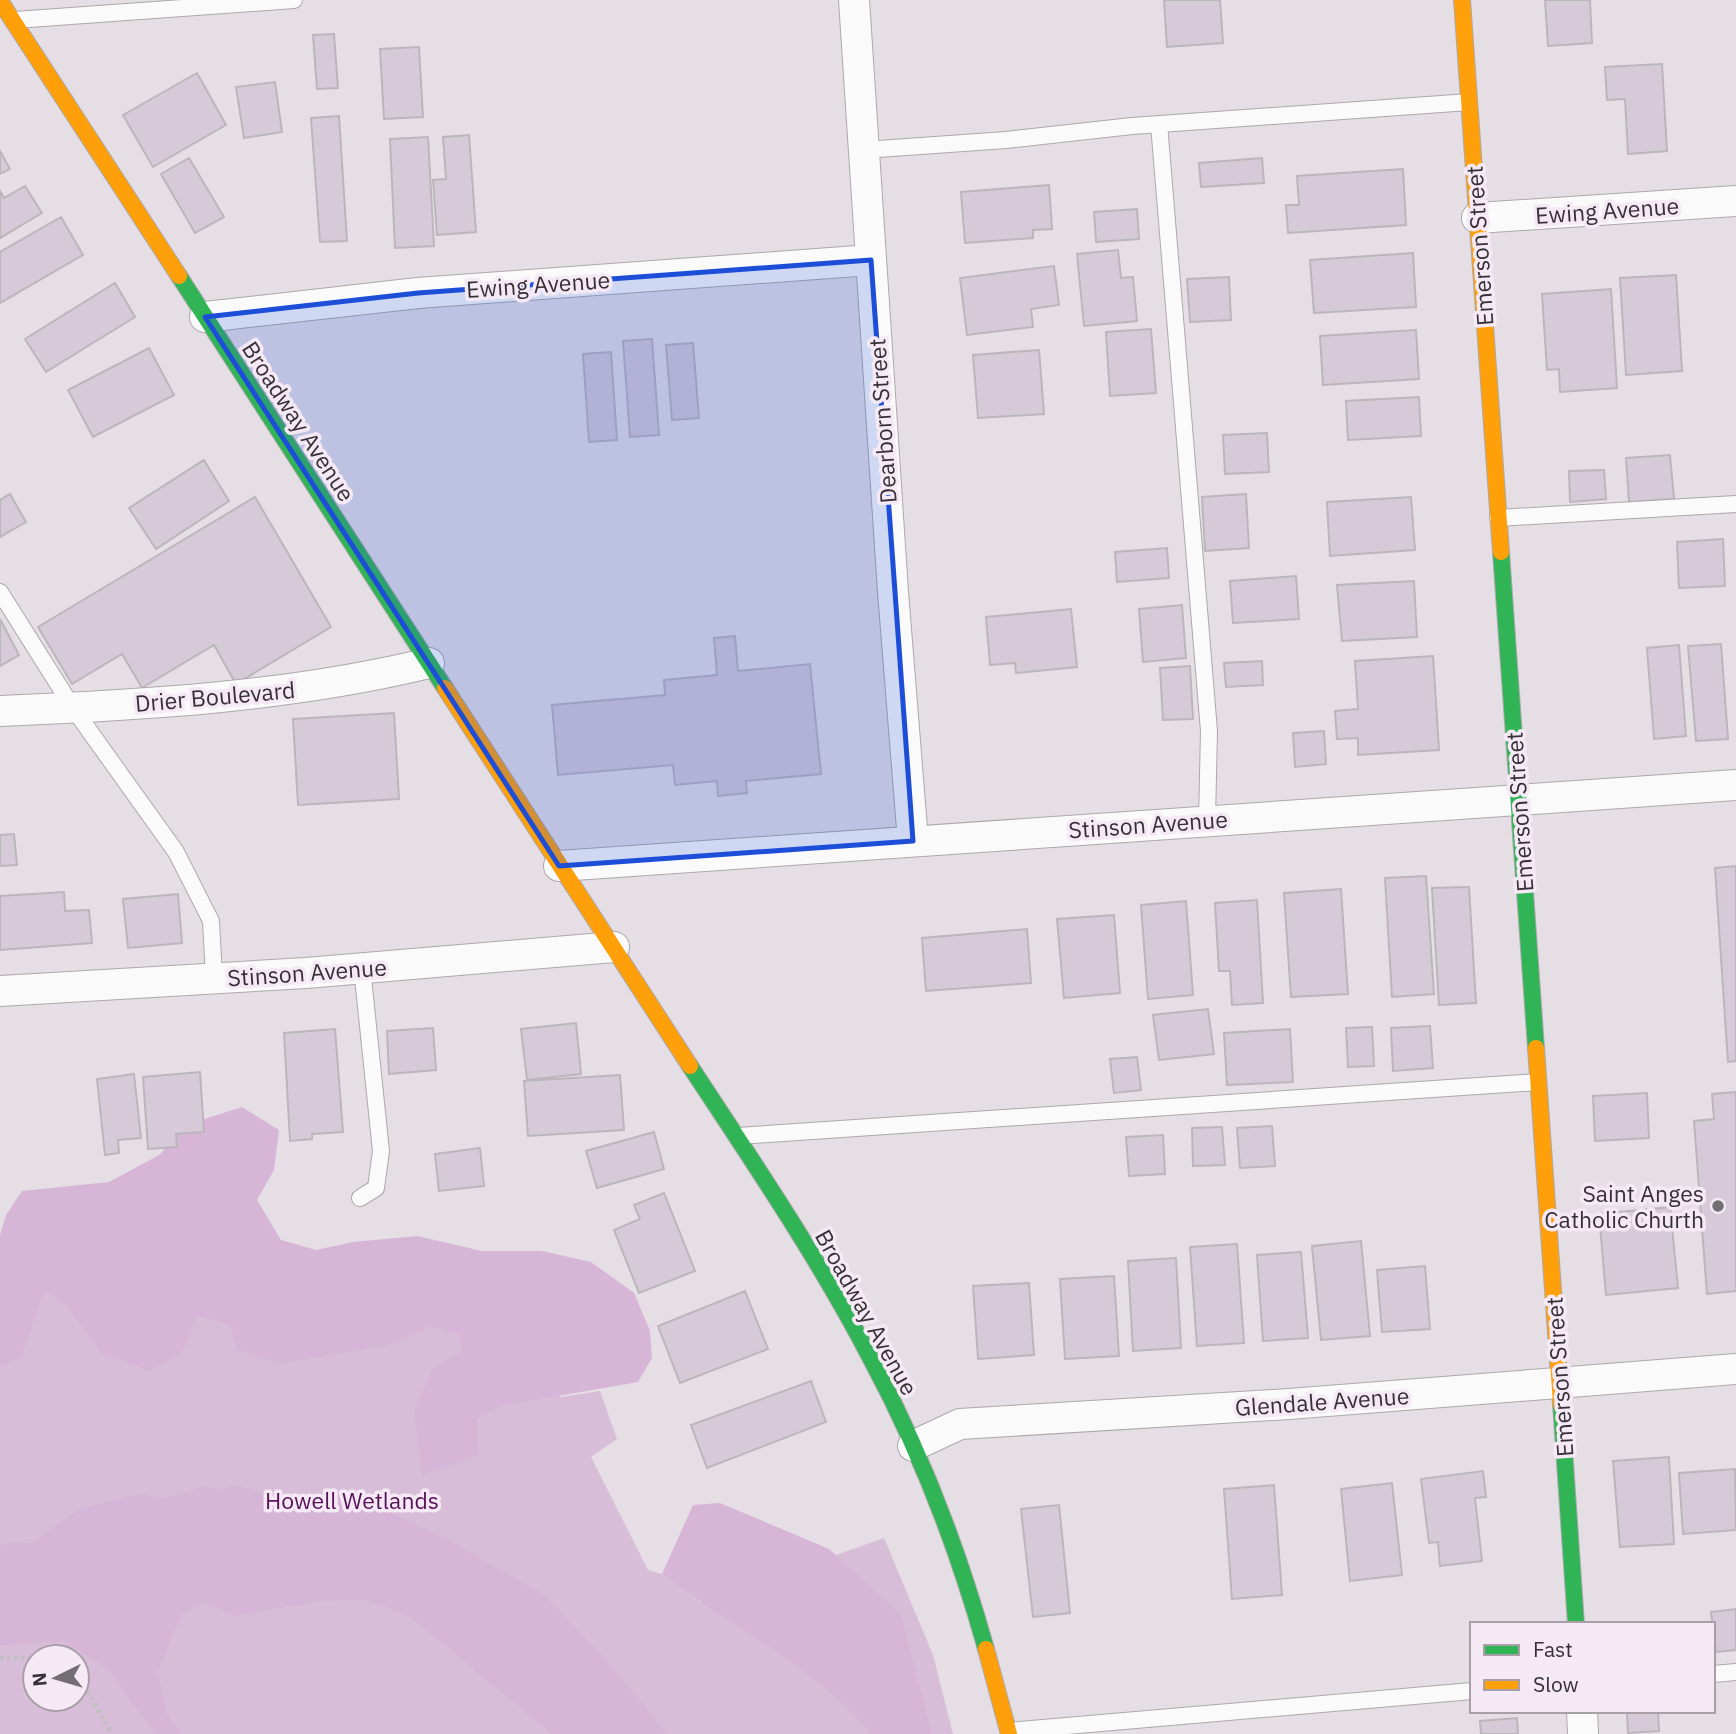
<svg xmlns="http://www.w3.org/2000/svg" width="1736" height="1734" font-family="'IBM Plex Sans',sans-serif">
<rect width="100%" height="100%" fill="#e5dfe5"/>
<path fill="#d8bdd8" fill-rule="evenodd" d="M364,1255L561,1397L600,1391L617,1439L591,1457L648,1570L662,1574L701,1603L884,1538L933,1655L953,1734H0V1280ZM35,1657H77V1699H35Z"/>
<path fill="#d7b5d7" d="M242,1107L279,1130L274,1170L257,1200L281,1240L316,1250L353,1242L417,1236L482,1251H542L591,1262L634,1293L650,1331L652,1358L638,1382L501,1406L477,1418L478,1455L422,1476L414,1411L432,1369L462,1351L459,1334L429,1327L390,1345L279,1364L237,1350L230,1325L198,1316L182,1353L149,1371L103,1354L64,1303L44,1291L21,1357L0,1367V1235L6,1215L22,1191L109,1182L161,1154L179,1127Z
M230,1485L281,1495L358,1497L449,1540L546,1596L617,1672L667,1734H552L409,1616L366,1600L321,1601L234,1616L204,1602L182,1614L158,1671L166,1712L181,1734H155L108,1669L63,1642L0,1645V1545L12,1542L32,1543L79,1509L138,1494L164,1498L203,1486L223,1490Z
M720,1503L829,1549L901,1614L932,1734H871C815,1665 731,1628 662,1574L693,1505Z"/>
<path fill="#d7cad8" stroke="#bbb6bb" stroke-width="2" d="M1164,0H1220L1223,43L1167,47Z
M1545,0H1590L1592,43L1548,46Z
M334,34L338,88L317,89L313,35Z
M419,47L423,117L384,119L380,49Z
M1662,64L1667,151L1628,154L1625,99L1607,100L1605,67Z
M197,73L226,125L153,167L123,115Z
M275,82L282,132L244,138L236,87Z
M339,116L347,241L320,242L311,118Z
M469,135L476,232L437,235L433,180L446,179L443,137Z
M428,137L434,246L395,248L390,139Z
M0,151L10,169L0,174Z
M189,158L224,217L195,233L161,174Z
M1262,158L1264,183L1201,187L1199,163Z
M1403,169L1406,225L1288,233L1286,205H1299L1297,176Z
M1049,185L1052,229L1033,230V238L965,243L961,192Z
M25,186L42,213L0,238V191L4,198Z
M1137,209L1139,239L1096,242L1094,212Z
M61,217L83,255L0,303V252Z
M1118,250L1121,278L1133,277L1137,321L1084,326L1077,254Z
M1413,253L1416,307L1314,313L1310,260Z
M1054,266L1059,305L1031,309L1033,327L967,335L960,278Z
M1676,275L1682,371L1626,375L1620,278Z
M1229,277L1231,320L1190,322L1187,279Z
M115,283L135,317L46,372L25,339Z
M1611,289L1617,388L1560,392L1559,369L1547,370L1542,294Z
M1151,329L1156,393L1110,396L1106,332Z
M1416,330L1419,379L1323,385L1320,336Z
M652,339L659,435L630,437L623,341Z
M693,343L699,418L672,420L666,345Z
M149,348L174,395L93,437L68,390Z
M1039,350L1044,414L978,418L973,355Z
M611,352L617,440L589,442L583,354Z
M1419,397L1421,436L1348,440L1346,401Z
M1267,433L1269,472L1225,474L1223,435Z
M1670,455L1674,499L1629,502L1626,458Z
M204,460L229,501L156,549L129,508Z
M1604,470L1606,499L1570,502L1569,471Z
M10,494L26,522L0,537V500Z
M1246,494L1249,548L1205,551L1202,497Z
M255,497L331,627L236,684L214,645L142,688L122,654L72,684L38,627Z
M1411,497L1415,550L1330,556L1327,502Z
M1723,539L1725,586L1679,588L1677,542Z
M1167,548L1169,578L1117,582L1115,552Z
M1296,576L1299,619L1233,623L1230,581Z
M1414,581L1417,637L1342,641L1337,585Z
M1182,605L1186,658L1143,662L1139,609Z
M1071,609L1077,667L1016,673L1015,663L990,665L986,617Z
M0,619L19,655L0,666Z
M735,636L738,671L810,664L821,774L746,781L747,793L718,796L717,781L675,785L673,765L558,775L552,705L665,695L664,680L717,675L714,638Z
M1721,644L1728,739L1696,741L1688,646Z
M1679,645L1686,736L1654,739L1647,648Z
M1433,656L1439,750L1358,755V738L1337,739L1335,711L1358,709L1355,661Z
M1262,661L1263,685L1226,687L1224,663Z
M1190,666L1193,719L1163,720L1160,668Z
M394,713L399,799L298,805L293,719Z
M1324,731L1326,764L1295,767L1293,733Z
M14,834L17,865L0,866V835Z
M1736,866V1061L1728,1062L1715,868Z
M1426,876L1434,994L1392,997L1385,878Z
M1469,887L1476,1003L1439,1005L1432,888Z
M1341,889L1348,994L1291,997L1284,893Z
M64,892L65,911L89,910L92,943L0,950V896Z
M178,894L182,943L128,948L123,899Z
M1257,900L1263,1003L1232,1005L1230,971H1219L1215,903Z
M1186,901L1193,995L1148,999L1141,905Z
M1114,915L1120,993L1064,998L1057,919Z
M1027,929L1031,983L926,991L922,938Z
M1208,1009L1214,1054L1159,1060L1153,1015Z
M576,1023L581,1074L527,1080L521,1029Z
M1430,1026L1433,1068L1393,1071L1391,1028Z
M1372,1027L1374,1066L1348,1067L1346,1028Z
M433,1028L436,1070L389,1074L387,1031Z
M335,1029L343,1132L312,1134V1139L290,1141L284,1033Z
M1290,1029L1293,1082L1227,1085L1224,1033Z
M1137,1057L1141,1090L1114,1093L1110,1059Z
M200,1072L204,1132L176,1134L177,1147L148,1149L143,1077Z
M134,1074L141,1138L118,1140L119,1153L105,1155L97,1079Z
M620,1075L624,1130L528,1136L524,1081Z
M1736,1092V1291L1707,1294L1694,1121L1714,1119L1712,1094Z
M1647,1093L1649,1138L1595,1141L1593,1096Z
M1272,1126L1275,1166L1240,1168L1237,1128Z
M1222,1127L1225,1165L1193,1166L1192,1128Z
M654,1132L664,1169L597,1188L586,1151Z
M1163,1135L1165,1174L1129,1176L1126,1137Z
M480,1148L484,1186L439,1191L435,1154Z
M664,1193L695,1271L639,1293L614,1230L640,1219L634,1205Z
M1670,1207L1678,1288L1606,1295L1599,1214Z
M1361,1241L1370,1336L1321,1340L1312,1246Z
M1237,1244L1244,1343L1197,1346L1190,1247Z
M1301,1252L1308,1338L1263,1341L1257,1255Z
M1176,1258L1181,1348L1133,1351L1128,1261Z
M1425,1266L1430,1329L1382,1332L1377,1270Z
M1114,1276L1119,1356L1065,1359L1060,1279Z
M1029,1283L1034,1355L978,1359L973,1286Z
M745,1291L768,1349L680,1383L658,1326Z
M811,1381L826,1422L707,1468L691,1425Z
M1669,1457L1674,1544L1620,1547L1613,1461Z
M1735,1469L1736,1530L1683,1534L1679,1473Z
M1483,1471L1486,1497L1475,1498L1482,1561L1440,1566L1438,1542L1429,1543L1421,1479Z
M1392,1483L1402,1575L1350,1581L1341,1489Z
M1274,1485L1282,1595L1232,1599L1224,1489Z
M1059,1505L1070,1613L1033,1617L1021,1509Z
M1736,1609V1650L1716,1652L1711,1612Z
M1627,1711H1658L1659,1731L1628,1733Z
M1517,1718L1518,1734H1481L1480,1721Z"/>
<g fill="none" stroke-linecap="round" stroke-linejoin="round">
<defs>
<path id="lane" d="M15,20L294,0
M1159,124L1209,731L1207,820
M864,150L1006,140L1132,126L1469,102
M1498,518L1736,504
M0,592L73,708L176,852L211,921L214,978
M738,1136L1538,1082
M360,1198L376,1188L381,1151L362,968
M1713,1674L1736,1672
M1009,1731L1472,1691"/>
<path id="street" d="M854,0L893,592L913,841
M1477,218L1736,201
M205,317L418,293L871,260
M0,711C143,705 289,697 429,663
M559,866L1736,785
M0,991L306,973L614,947
M913,1446L960,1424L1289,1404L1736,1369
M1582,1711L1583,1734"/>
<path id="fast" d="M179,276L445,688
M1501,552L1536,1048
M690,1066C753,1162 818,1257 871,1359C920,1450 958,1549 986,1649
M1561,1404L1576,1624"/>
<path id="slow" d="M1462,0L1501,552
M0,1L179,276
M445,688L690,1066
M1536,1048L1561,1404
M986,1649L1009,1734"/>
</defs>
<use href="#lane" stroke="#aca8ac" stroke-width="18"/>
<use href="#street" stroke="#aca8ac" stroke-width="32"/>
<use href="#fast" stroke="#aca8ac" stroke-width="18"/>
<use href="#slow" stroke="#aca8ac" stroke-width="18"/>
<path stroke="#c2bfc2" stroke-width="4.5" stroke-dasharray="3.5 3.5" stroke-linecap="butt" d="M0,1658L35,1659
M77,1673L112,1734"/>
<use href="#lane" stroke="#fbfafb" stroke-width="16"/>
<use href="#street" stroke="#fbfafb" stroke-width="30"/>
<use href="#fast" stroke="#30b455" stroke-width="16"/>
<use href="#slow" stroke="#ff9f0a" stroke-width="16"/>
</g>
<path fill="#1d4ed8" fill-opacity="0.2" stroke="#1d4ed8" stroke-width="5" stroke-linejoin="round" d="M871,260L913,841L559,866L205,317L418,293Z"/>
<circle fill="#736e73" stroke="#f5e9f5" stroke-width="2.5" cx="1718" cy="1206" r="7"/>
<g text-anchor="middle" dominant-baseline="central" stroke-width="7" stroke-linejoin="round" paint-order="stroke">
<g font-size="23" fill="#363136" stroke="#f5e9f5">
<text transform="translate(1607 210) rotate(-4)">Ewing Avenue</text>
<text transform="translate(1479 246) rotate(-94)">Emerson Street</text>
<text transform="translate(538 284) rotate(-4)">Ewing Avenue</text>
<text transform="translate(299 421) rotate(57)">Broadway Avenue</text>
<text transform="translate(882 421) rotate(-94)">Dearborn Street</text>
<text transform="translate(215 696) rotate(-5)">Drier Boulevard</text>
<text transform="translate(1519 812) rotate(-94)">Emerson Street</text>
<text transform="translate(1148 824) rotate(-4)">Stinson Avenue</text>
<text transform="translate(307 972) rotate(-4)">Stinson Avenue</text>
<text transform="translate(867 1312) rotate(61)">Broadway Avenue</text>
<text transform="translate(1559 1377) rotate(-94)">Emerson Street</text>
<text transform="translate(1322 1401) rotate(-4)">Glendale Avenue</text>
</g>
<g font-size="23" fill="#363136" stroke="#f5e9f5" text-anchor="end">
<text x="1704" y="1193">Saint Anges<tspan x="1704" dy="26">Catholic Churth</tspan></text>
</g>
<g font-size="23" fill="#561159" stroke="#f5e9f5">
<text x="352" y="1500">Howell Wetlands</text>
</g>
</g>
<rect x="1470" y="1622" width="245" height="91" fill="#f5e9f5" stroke="#a99fa9" stroke-width="2"/>
<rect x="1484" y="1645" width="35" height="10" fill="#30b455" stroke="#a99fa9" stroke-width="2"/>
<text x="1533" y="1657" font-size="21" fill="#363136">Fast</text>
<rect x="1484" y="1680" width="35" height="10" fill="#ff9f0a" stroke="#a99fa9" stroke-width="2"/>
<text x="1533" y="1692" font-size="21" fill="#363136">Slow</text>
<g transform="translate(56 1678) rotate(265)"><circle r="33" fill="#f5e9f5" stroke="#a99fa9" stroke-width="2"/>
<path d="M0-5L12 26L0 18L-12 26Z" fill="#736e73"/>
<text y="-10" font-size="19" font-weight="bold" text-anchor="middle" fill="#363136">N</text>
</g>
</svg>
